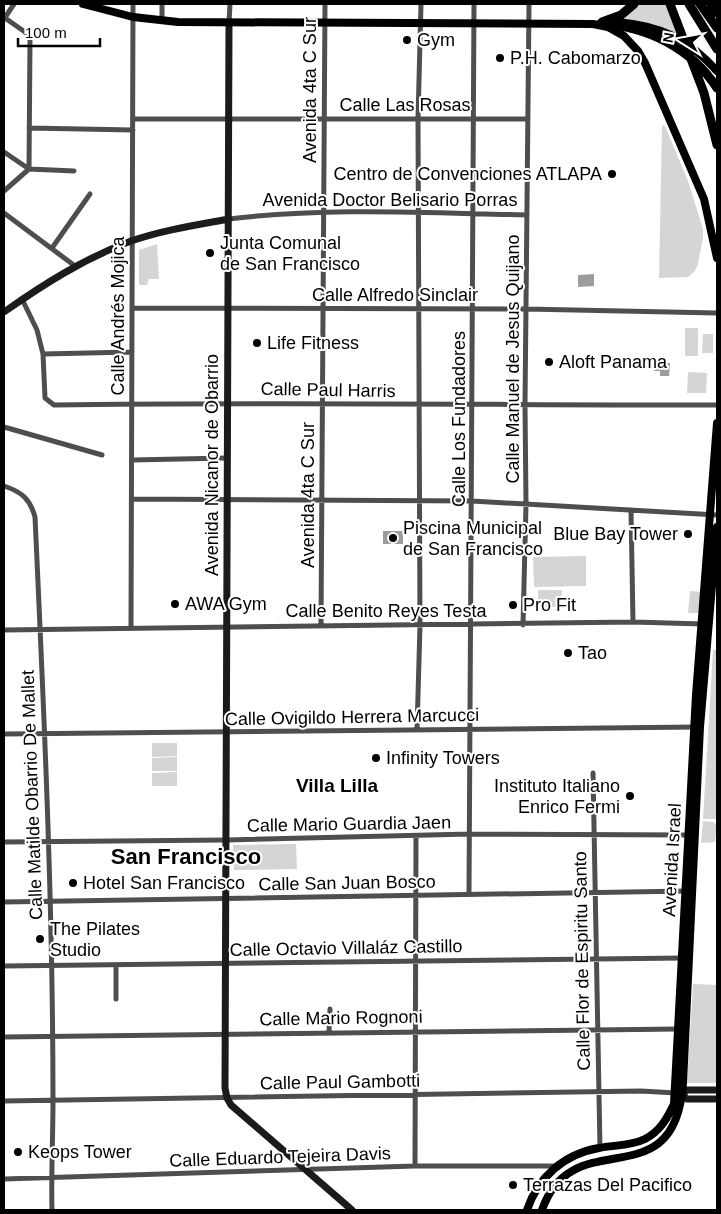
<svg xmlns="http://www.w3.org/2000/svg" width="721" height="1214" font-family="Helvetica,sans-serif">
<rect width="100%" height="100%" fill="#fff"/>
<path fill="#d5d5d5" d="M638,4H668L681,37L656,25L621,18Z
M662,125L665,126L688,181L703,229V237L698,264L695,271L688,277L659,278Z
M157,244L159,279H149L147,285H139V250Z
M685,328H698V356H685Z
M703,334H713V353H702Z
M688,372L707,373L706,393H687Z
M586,556V586L534,587L533,557Z
M538,590H562L561,607H538Z
M690,591L703,592L702,613H688Z
M713,650H717V819H703Z
M152,743H177V756L152,757Z
M177,757V771H152V758Z
M177,772V786H152V773Z
M703,821L714,822L717,826L715,842L701,843Z
M296,844L297,869L234,870L233,845Z
M693,984L717,985V1083H687Z"/>
<path fill="#9c9c9c" d="M594,274V286L578,287V275Z
M654,363H670L669,376H660V371H654Z
M383,531H403V544H383Z"/>
<g fill="none" stroke-linecap="round" stroke-linejoin="round">
<path stroke="#4e4e4e" stroke-width="5" d="M162,4V21
M5,18L25,32L30,40L29,169
M4,19L14,4
M229,23L230,4
M133,119H528
M29,128L133,130
M4,152L29,169
M29,169L74,171
M4,191L29,169
M4,213L75,266
M229,219C327,207 428,213 527,215
M52,248L90,194
M22,299L37,330L43,354L45,398L54,405C275,402 496,405 717,405
M132,308L526,309L717,313
M43,354L132,352
M4,427L102,455
M132,460L227,458
M4,486C22,492 30,499 35,517C44,711 53,906 53,1101C53,1137 51,1174 52,1210
M132,499L472,501L717,515
M631,510L633,622
M523,625L526,504L525,405L529,4
M321,626L325,4
M131,628L133,4
M4,630L633,622L703,624
M417,730L420,625L418,118L421,4
M4,734L697,727
M593,773L600,1148
M4,842L226,840L470,834L691,835
M469,894L474,4
M4,902L688,891
M116,965V999
M4,966L683,958
M329,1032L330,1009
M4,1037L679,1029
M4,1101L641,1091L676,1093
M415,1166L416,836
M4,1179L415,1166H556"/>
<path stroke="#1b1b1b" stroke-width="7" d="M229,23L225,1088L227,1098L231,1105L352,1210
M4,312C44,284 85,258 131,241C163,230 196,225 229,219
M677,1093L682,1094L687,1090H717
M682,1094L687,1099H717"/>
<path stroke="#000" stroke-width="8" d="M83,4L133,17L178,22L593,24L608,27L624,36L638,51L645,63L704,199L717,258
M617,22C661,26 687,38 717,71
M527,1210C538,1177 564,1154 599,1148C614,1145 631,1146 645,1139C660,1131 667,1119 674,1104L696,695L717,423
M542,1210C573,1120 675,1202 683,1083L700,727L717,527"/>
<path stroke="#000" stroke-width="9" d="M670,4L704,93L717,145
M689,4L717,49
M700,4L717,28
M711,4L717,13
M602,22L621,15L634,4
M600,24C647,26 691,48 717,88"/>
</g>
<g fill="#000" stroke="#fff" stroke-width="2">
<circle cx="407" cy="40" r="5"/>
<circle cx="500" cy="58" r="5"/>
<circle cx="612" cy="174" r="5"/>
<circle cx="210" cy="253" r="5"/>
<circle cx="257" cy="343" r="5"/>
<circle cx="549" cy="362" r="5"/>
<circle cx="688" cy="534" r="5"/>
<circle cx="393" cy="538" r="5"/>
<circle cx="175" cy="604" r="5"/>
<circle cx="513" cy="605" r="5"/>
<circle cx="568" cy="653" r="5"/>
<circle cx="376" cy="758" r="5"/>
<circle cx="630" cy="796" r="5"/>
<circle cx="73" cy="883" r="5"/>
<circle cx="40" cy="939" r="5"/>
<circle cx="18" cy="1152" r="5"/>
<circle cx="513" cy="1185" r="5"/>
</g>
<g text-anchor="middle" dominant-baseline="central" stroke-width="4" stroke-linejoin="round" paint-order="stroke">
<g font-size="18" fill="#000" stroke="#fff" text-anchor="start">
<text x="417" y="40">Gym</text>
<text x="510" y="58">P.H. Cabomarzo</text>
<text x="602" y="174" text-anchor="end">Centro de Convenciones ATLAPA</text>
<text x="220" y="243">Junta Comunal<tspan x="220" dy="21">de San Francisco</tspan></text>
<text x="267" y="343">Life Fitness</text>
<text x="559" y="362">Aloft Panama</text>
<text x="403" y="528">Piscina Municipal<tspan x="403" dy="21">de San Francisco</tspan></text>
<text x="678" y="534" text-anchor="end">Blue Bay Tower</text>
<text x="185" y="604">AWA Gym</text>
<text x="523" y="605">Pro Fit</text>
<text x="578" y="653">Tao</text>
<text x="386" y="758">Infinity Towers</text>
<text x="620" y="786" text-anchor="end">Instituto Italiano<tspan x="620" dy="21">Enrico Fermi</tspan></text>
<text x="83" y="883">Hotel San Francisco</text>
<text x="50" y="929">The Pilates<tspan x="50" dy="21">Studio</tspan></text>
<text x="28" y="1152">Keops Tower</text>
<text x="523" y="1185">Terrazas Del Pacifico</text>
</g>
<g font-size="18" fill="#000" stroke="#fff">
<text transform="translate(310 90) rotate(-90)">Avenida 4ta C Sur</text>
<text x="405" y="105">Calle Las Rosas</text>
<text x="390" y="200">Avenida Doctor Belisario Porras</text>
<text x="395" y="295">Calle Alfredo Sinclair</text>
<text transform="translate(118 316) rotate(-90)">Calle Andrés Mojica</text>
<text transform="translate(513 359) rotate(-90)">Calle Manuel de Jesus Quijano</text>
<text transform="translate(328 390) rotate(1)">Calle Paul Harris</text>
<text transform="translate(459 419) rotate(-90)">Calle Los Fundadores</text>
<text transform="translate(212 465) rotate(-90)">Avenida Nicanor de Obarrio</text>
<text transform="translate(308 495) rotate(-90)">Avenida 4ta C Sur</text>
<text x="386" y="611">Calle Benito Reyes Testa</text>
<text transform="translate(352 717) rotate(-1)">Calle Ovigildo Herrera Marcucci</text>
<text transform="translate(32 795) rotate(-92)">Calle Matilde Obarrio De Mallet</text>
<text transform="translate(349 824) rotate(-1)">Calle Mario Guardia Jaen</text>
<text transform="translate(672 860) rotate(-87)">Avenida Israel</text>
<text transform="translate(347 883) rotate(-1)">Calle San Juan Bosco</text>
<text transform="translate(346 948) rotate(-1)">Calle Octavio Villaláz Castillo</text>
<text transform="translate(582 961) rotate(-91)">Calle Flor de Espiritu Santo</text>
<text transform="translate(341 1018) rotate(-1)">Calle Mario Rognoni</text>
<text transform="translate(340 1082) rotate(-1)">Calle Paul Gambotti</text>
<text transform="translate(280 1157) rotate(-2)">Calle Eduardo Tejeira Davis</text>
</g>
<g font-size="19" font-weight="bold" fill="#000" stroke="#fff">
<text x="337" y="785">Villa Lilla</text>
</g>
<g font-size="22" font-weight="bold" fill="#000" stroke="#fff">
<text x="186" y="856">San Francisco</text>
</g>
</g>
<rect width="721" height="1214" fill="none" stroke="#000000" stroke-width="10"/>
<g transform="translate(681 40) rotate(281)" stroke="#ffffff" stroke-width="4" paint-order="stroke">
<path d="M0-4L9 19L0 12L-9 19Z" fill="#000000"/>
<text y="-8" font-size="14" font-weight="bold" text-anchor="middle" fill="#000000">N</text>
</g>
<path d="M18 38v8h82v-8" fill="none" stroke="#000000" stroke-width="2.5"/>
<text x="25" y="38" font-size="15" fill="#000000" stroke="#ffffff" stroke-width="4" paint-order="stroke">100 m</text>
</svg>
